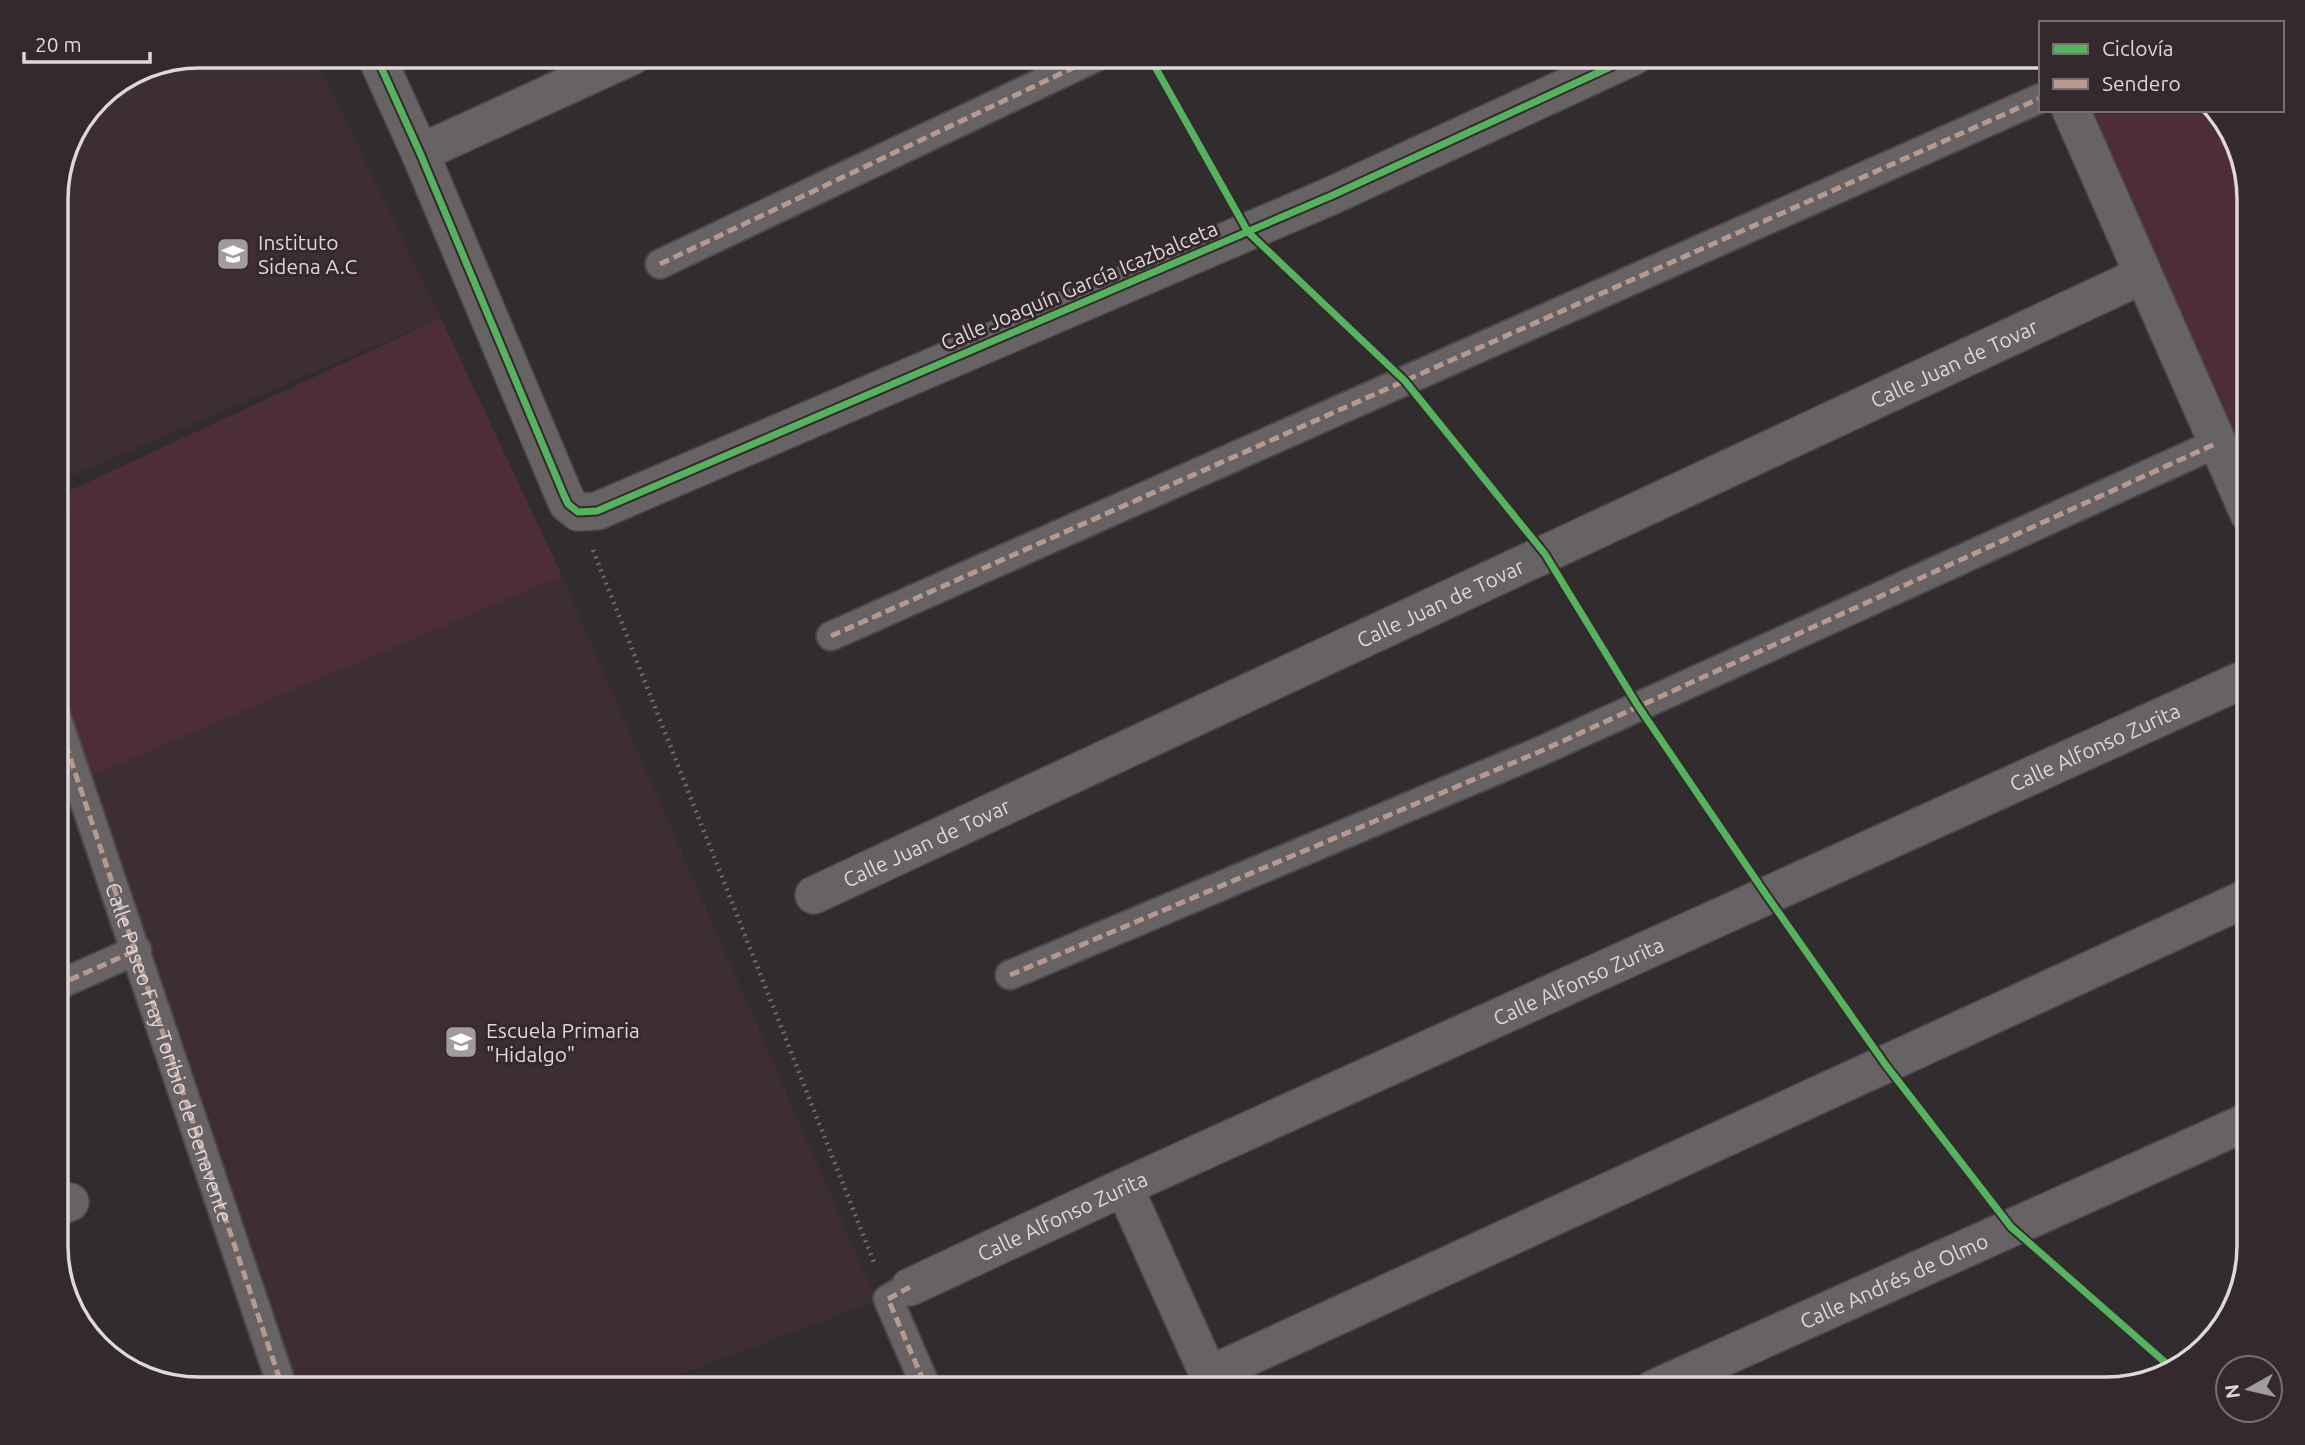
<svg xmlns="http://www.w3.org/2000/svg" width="2305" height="1445" font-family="Ubuntu,sans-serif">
<rect width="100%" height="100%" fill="#312c2e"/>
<path fill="#3d2e34" d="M199,56H315L441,318L56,482V190L71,136L98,98L145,67Z
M562,576L877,1301L641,1389H268L77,782Z"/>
<path fill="#4e2d3b" d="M2077,110H2213L2230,128L2249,199V499Z
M441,318L562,576L77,782L56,724V497Z"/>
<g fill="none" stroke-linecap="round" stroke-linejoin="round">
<defs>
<path id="pedestrian" d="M660,264L1098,56
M831,636L2041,98
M56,716L283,1389
M1010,975L1541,751L2217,443
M56,986L137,950
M910,1287L888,1299L927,1389"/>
<g id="minor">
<path d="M376,56L420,153L563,493L568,504L578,512L597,511L1333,195L1634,56"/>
<path d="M2071,110L2249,514"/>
<path d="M420,153L632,56"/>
<path id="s1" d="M814,895L2143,275"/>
<path d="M1124,1187L1215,1389"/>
<path d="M56,1208L70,1202"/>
<path id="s2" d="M910,1287L1124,1187L2249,677"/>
<path d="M1209,1375L2249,897"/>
<path id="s3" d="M1653,1389L2249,1121"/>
</g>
</defs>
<use href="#pedestrian" stroke="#4c474a" stroke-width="32"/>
<use href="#minor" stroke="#4c474a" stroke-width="40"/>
<path stroke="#6d696a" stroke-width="4.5" stroke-dasharray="2 5" stroke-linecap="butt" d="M1149,56L1229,199
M1280,262L1378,355
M1429,410L1520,523
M593,550L875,1265
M1566,587L1619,675
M1658,736L1743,862
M1790,929L1861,1031
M1910,1097L1986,1196
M2045,1257L2175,1371"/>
<use href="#pedestrian" stroke="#676264" stroke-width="28"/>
<use href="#minor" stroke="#676264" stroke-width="37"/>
<g stroke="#b69a8f" stroke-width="5" stroke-dasharray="10 5" stroke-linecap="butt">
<path d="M660,264L1098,56"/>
<path d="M831,636L2041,98"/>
<path id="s4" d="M56,716L283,1389"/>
<path d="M1010,975L1541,751L2217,443"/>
<path d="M56,986L137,950"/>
<path d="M910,1287L888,1299L927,1389"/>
</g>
<defs>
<path id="cycleway" d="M376,56L420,153L563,493L568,504L578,512L597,511L1333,195L1634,56
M1149,56L1248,232L1405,381L1545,554L1638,706L1767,896L1885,1064L2011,1227L2175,1371"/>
</defs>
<use href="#cycleway" stroke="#34292d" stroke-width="11"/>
<use href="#cycleway" stroke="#56b35d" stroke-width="7"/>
</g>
<defs>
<symbol id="school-square" viewBox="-11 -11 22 22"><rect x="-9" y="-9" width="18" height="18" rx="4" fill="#a29b9e" stroke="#34292d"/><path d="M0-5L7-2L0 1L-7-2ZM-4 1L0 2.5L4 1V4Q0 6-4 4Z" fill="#fff"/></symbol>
</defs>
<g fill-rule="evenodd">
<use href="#school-square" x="214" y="235" width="38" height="38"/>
<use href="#school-square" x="442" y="1023" width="38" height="38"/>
</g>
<g text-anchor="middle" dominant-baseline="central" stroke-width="6" stroke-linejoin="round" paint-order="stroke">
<g font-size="21" fill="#dfd7da" stroke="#34292d" text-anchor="start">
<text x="258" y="242">Instituto<tspan x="258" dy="24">Sidena A.C</tspan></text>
<text x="486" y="1030">Escuela Primaria<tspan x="486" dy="24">"Hidalgo"</tspan></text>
</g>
<g font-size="21" fill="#dfd7da" stroke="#34292d">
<text transform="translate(1079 285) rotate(-23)">Calle Joaquín García Icazbalceta</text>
<text stroke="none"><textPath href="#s1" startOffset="1258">Calle Juan de Tovar</textPath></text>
<text stroke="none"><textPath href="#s1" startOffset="691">Calle Juan de Tovar</textPath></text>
<text stroke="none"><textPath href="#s2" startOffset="1302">Calle Alfonso Zurita</textPath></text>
<text stroke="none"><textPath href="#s1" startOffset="124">Calle Juan de Tovar</textPath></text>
<text stroke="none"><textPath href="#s2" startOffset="735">Calle Alfonso Zurita</textPath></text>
<text stroke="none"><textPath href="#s4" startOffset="355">Calle Paseo Fray Toribio de Benavente</textPath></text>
<text stroke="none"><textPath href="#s2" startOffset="168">Calle Alfonso Zurita</textPath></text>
<text stroke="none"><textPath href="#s3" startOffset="264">Calle Andrés de Olmo</textPath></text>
</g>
</g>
<path d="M0 0H2305V1445H0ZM199 68H2106A131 131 0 0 1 2237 199V1246A131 131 0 0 1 2106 1377H199A131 131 0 0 1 68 1246V199A131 131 0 0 1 199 68Z" fill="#34292d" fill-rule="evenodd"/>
<path fill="none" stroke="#dfd7da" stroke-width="3.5" d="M199 68H2106A131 131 0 0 1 2237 199V1246A131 131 0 0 1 2106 1377H199A131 131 0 0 1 68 1246V199A131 131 0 0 1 199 68Z"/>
<rect x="2039" y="21" width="245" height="91" fill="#34292d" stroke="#786f72" stroke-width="2"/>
<rect x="2053" y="44" width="35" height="10" fill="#56b35d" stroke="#786f72" stroke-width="2"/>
<text x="2102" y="56" font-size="21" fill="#dfd7da">Ciclovía</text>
<rect x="2053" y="79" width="35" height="10" fill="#b69a8f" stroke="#786f72" stroke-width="2"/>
<text x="2102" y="91" font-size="21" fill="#dfd7da">Sendero</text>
<g transform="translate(2249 1389) rotate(262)"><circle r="33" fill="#34292d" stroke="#786f72" stroke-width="2"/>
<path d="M0-5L12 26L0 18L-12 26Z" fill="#a29b9e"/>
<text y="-10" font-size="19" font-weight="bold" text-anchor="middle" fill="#dfd7da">N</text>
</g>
<path d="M24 52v10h126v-10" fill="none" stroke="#dfd7da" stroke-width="3.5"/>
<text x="35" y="52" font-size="21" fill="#dfd7da" stroke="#34292d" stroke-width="5" paint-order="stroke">20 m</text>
</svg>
